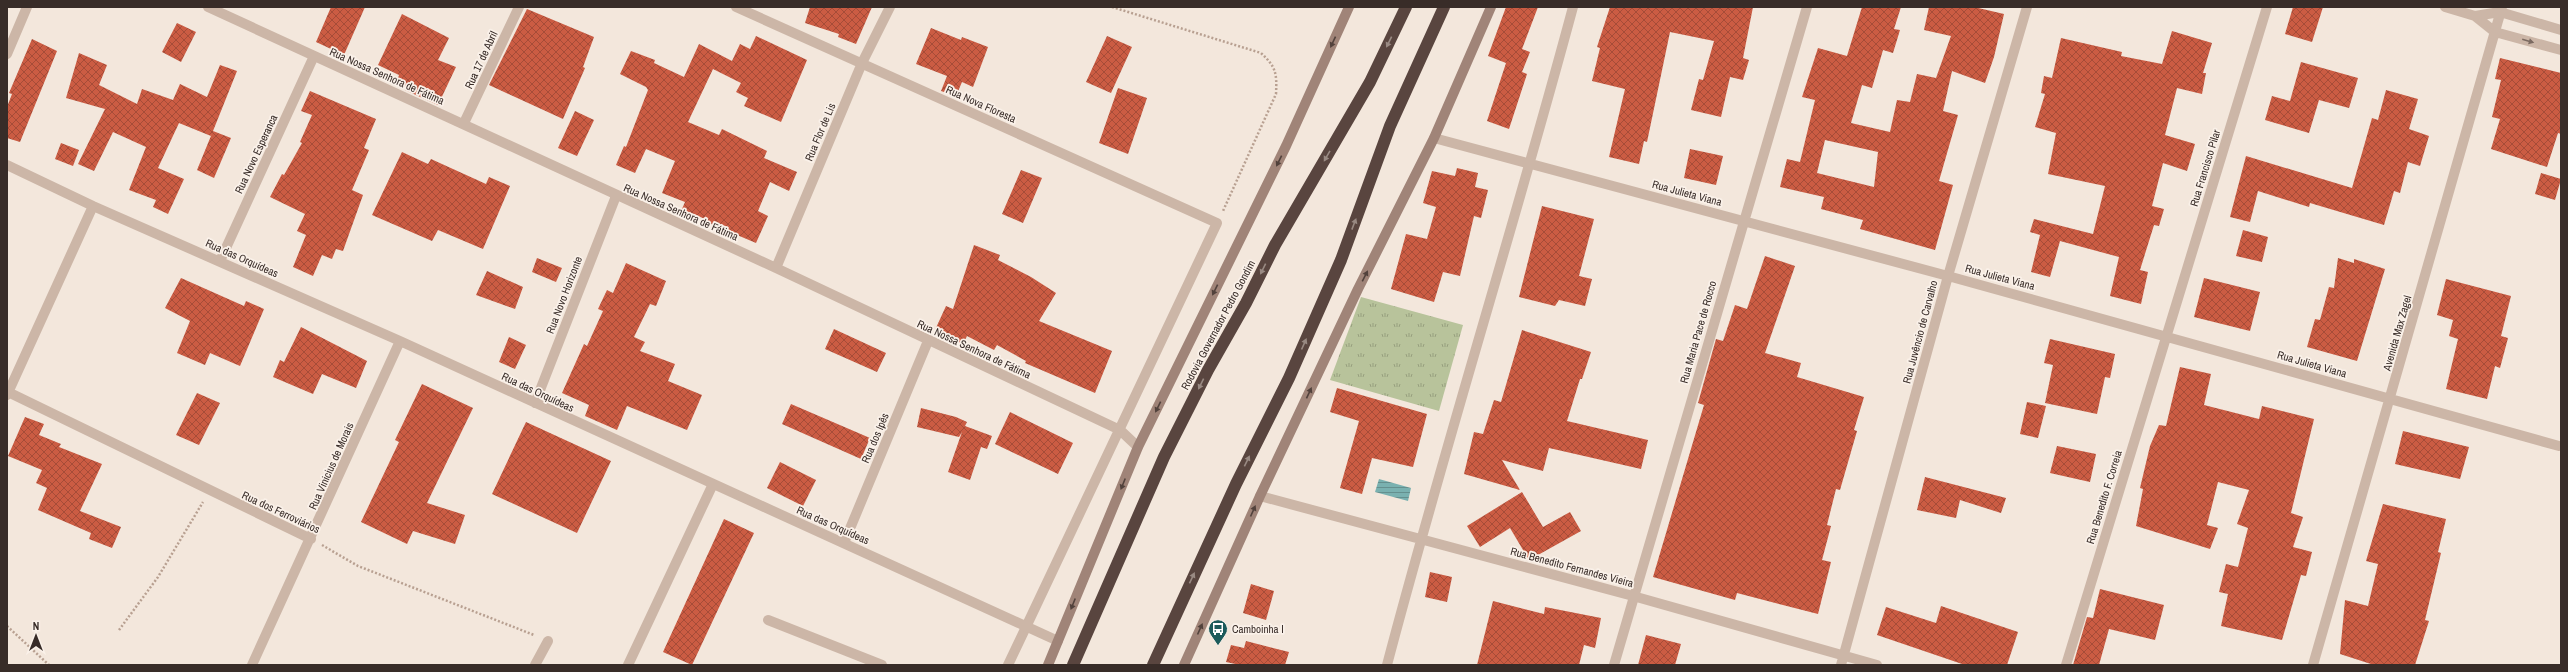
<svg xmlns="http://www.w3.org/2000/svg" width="2568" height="672" font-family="'Archivo Narrow',sans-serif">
<defs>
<pattern id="park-tufts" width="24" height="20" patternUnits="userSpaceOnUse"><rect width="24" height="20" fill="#b8c39b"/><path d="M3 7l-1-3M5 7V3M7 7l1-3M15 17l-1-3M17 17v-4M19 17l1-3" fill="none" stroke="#979f7e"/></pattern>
<pattern id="water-rules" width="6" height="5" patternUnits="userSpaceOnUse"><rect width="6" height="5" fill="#7ab1b0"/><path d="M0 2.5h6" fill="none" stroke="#65908f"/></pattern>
<pattern id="building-cross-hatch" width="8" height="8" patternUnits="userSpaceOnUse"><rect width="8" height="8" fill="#cb5c43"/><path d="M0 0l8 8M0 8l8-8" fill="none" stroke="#a64c38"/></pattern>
</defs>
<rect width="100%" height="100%" fill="#f3e7dc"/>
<path fill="url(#park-tufts)" d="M1361,297L1463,325L1439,411L1330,380Z"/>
<path fill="url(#water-rules)" d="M1379,479L1411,488L1408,501L1375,492Z"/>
<path fill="url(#building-cross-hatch)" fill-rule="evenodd" d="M331,7H365L344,55L316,42Z
M810,7H872L856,44L838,37L839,34L805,23Z
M1506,7H1538L1522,49L1530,52L1522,72L1527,74L1509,129L1487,121L1506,63L1488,56Z
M1610,7H1753L1743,58L1749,60L1743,80L1730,77L1721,117L1691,110L1699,79L1703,80L1714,41L1670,32L1647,142L1644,141L1639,164L1609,157L1625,89L1592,81L1600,48L1597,47Z
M1862,7H1901L1894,29L1900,30L1893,53L1883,50L1872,88L1862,85L1851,123L1890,132L1897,100L1910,102L1917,74L1936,78L1951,36L1924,30L1929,7H1974L2004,14L1994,57L1985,83L1952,71L1943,111L1958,115L1939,181L1953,185L1935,250L1860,229L1863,220L1821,209L1824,197L1780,187L1787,159L1800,162L1815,100L1802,97L1818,48L1847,56ZM1825,140L1878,152L1874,187L1817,173Z
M2293,7H2323L2312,42L2285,34Z
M527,9L594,37L583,67L585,68L563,119L489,85Z
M402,14L449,38L438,60L456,67L438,105L405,90L406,87L396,84L399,75L378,65Z
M177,23L196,32L181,62L162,52Z
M931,28L961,40L962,37L988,47L973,87L962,82L956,96L941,91L947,76L916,64Z
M2172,31L2212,43L2203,73H2206L2202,94L2177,88L2165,135L2195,144L2187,171L2163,163L2152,206L2164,209L2159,226L2154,225L2140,270L2148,272L2141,304L2110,296L2119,257L2060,241L2050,277L2031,272L2040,235L2030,232L2034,219L2093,234L2105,186L2048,174L2056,133L2035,127L2045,94L2041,93L2044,76L2052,78L2061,38L2122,52L2121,56L2162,64Z
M756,36L807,60L781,122L744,106L748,98L736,92L741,83L713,69L688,122L719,135L722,129L767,151L764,158L797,172L789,191L770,182L758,211L768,216L756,243L704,221L705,219L682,209L685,202L662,193L675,161L646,149L635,173L616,165L624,146L626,147L648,90L646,87L620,74L631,51L655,60L654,63L684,77L699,44L732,61L740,44L750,49Z
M1107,36L1132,47L1111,93L1086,82Z
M32,39L57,51L20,142L7,138V107L12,94L9,93Z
M79,53L107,65L99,85L137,104L142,89L173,100L180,84L207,97L220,65L237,71L211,136L179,123L158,168L184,179L168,214L153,207L156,200L129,190L146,147L113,132L94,171L78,164L105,109L66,98Z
M2500,58L2561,73V134L2558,133L2547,167L2491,149L2500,119L2492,117L2501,80L2495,79Z
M2301,62L2358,78L2349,108L2319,100L2309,133L2265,120L2272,96L2290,101Z
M1118,88L1147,98L1128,154L1099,143Z
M2386,90L2418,99L2409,129L2429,136L2420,166L2408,162L2400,193L2394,191L2384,225L2310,203L2309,207L2258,191L2250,222L2230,217L2246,156L2352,188L2372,118L2378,120Z
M310,91L376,119L364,148L369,150L352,190L363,195L343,251L336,249L332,259L322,255L313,276L293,267L306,235L297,231L305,214L270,197L282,174L284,175L302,143L300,142L312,115L301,111Z
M575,111L594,120L577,156L558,148Z
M213,131L231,138L214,178L197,170Z
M61,143L79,150L73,166L55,159Z
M1690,149L1723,156L1716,185L1684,178Z
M402,152L428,164L431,159L486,184L489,177L510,186L483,249L438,230L432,241L372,215Z
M1457,168L1478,173L1475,187L1488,190L1481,218L1474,216L1460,276L1443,272L1434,302L1391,289L1406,234L1427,239L1436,207L1423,203L1432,171L1455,176Z
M1021,170L1042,178L1023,223L1002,214Z
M2541,173L2561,179L2555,200L2535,194Z
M1542,206L1594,219L1579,276L1592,279L1585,306L1559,300L1555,306L1519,297Z
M2243,230L2268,237L2262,262L2236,256Z
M974,245L1000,255L998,260L1031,277L1056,293L1039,321L1112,351L1095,393L1025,363L1026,361L997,345L994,350L967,336L963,344L935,330L946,306L953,309Z
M1765,256L1795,266L1765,353L1801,363L1797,377L1864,397L1854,430L1857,431L1840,490L1836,489L1827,525L1831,526L1822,560L1831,562L1818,614L1737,593L1735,600L1653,577L1704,405L1698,403L1716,339L1723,341L1735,305L1747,309Z
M537,258L562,268L556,282L532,272Z
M2338,258L2354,263V259L2385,269L2357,361L2307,347L2315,319L2320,320L2329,287L2334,288Z
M626,263L666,281L656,306L650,304L634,337L645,342L640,351L675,364L668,381L702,395L687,430L627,406L617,430L585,416L589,405L562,393L584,344L587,346L603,311L598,309L607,290L613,293Z
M487,271L523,287L515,309L476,295Z
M181,278L244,306L246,301L264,309L240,366L210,353L205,365L177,353L190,321L165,308Z
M2204,278L2260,292L2250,331L2194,317Z
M2446,279L2511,296L2501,336L2508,338L2500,368L2495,366L2487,399L2446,389L2458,339L2449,336L2453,320L2437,315Z
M301,327L367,361L356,388L322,374L313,394L273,377L280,360L284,362Z
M834,329L886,353L877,372L825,349Z
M1522,330L1591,352L1582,379H1580L1567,421L1648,440L1641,469L1549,448L1543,471L1502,460L1520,490L1464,474L1474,432L1483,434L1494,400L1501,402Z
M509,337L526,345L515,369L499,362Z
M2050,339L2115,354L2110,378L2105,377L2097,414L2045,403L2053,365L2044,363Z
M2180,367L2211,374L2204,405L2259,419L2262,406L2314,419L2291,513L2303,517L2293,547L2312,552L2306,576L2301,575L2282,640L2221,626L2228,594L2219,592L2226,564L2238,567L2248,528L2237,524L2249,490L2218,482L2207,525L2218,528L2210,549L2136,526L2143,489L2140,488L2150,446L2159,425L2166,426Z
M422,384L473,408L427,503L465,515L455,544L413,531L407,544L361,522L399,442L395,440Z
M1337,388L1427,414L1413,467L1372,458L1362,494L1340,488L1359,421L1330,412Z
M197,393L220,403L199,445L176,435Z
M2027,402L2046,406L2038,438L2020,434Z
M791,404L870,438L861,459L782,424Z
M921,408L956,417L967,422L965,426L992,436L987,449L981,447L970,480L948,472L962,432L959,437L917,427Z
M1010,412L1073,443L1058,474L995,444Z
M25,417L44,424L39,435L61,444L59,447L102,464L80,511L121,527L112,548L89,539L91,533L38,510L47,488L36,483L42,470L8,456Z
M526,422L611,461L577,533L492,494Z
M2403,431L2469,447L2460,479L2395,464Z
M2057,446L2096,454L2090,482L2050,473Z
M780,462L816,480L803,506L767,488Z
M1925,477L2006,498L2001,513L1960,500L1956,518L1917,510Z
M1522,492L1543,527L1570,512L1581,531L1529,560L1510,528L1480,547L1467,526Z
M2383,504L2446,519L2438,552L2441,553L2425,620L2429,621L2415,665H2374L2340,654L2345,600L2368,606L2378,564L2366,561Z
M724,519L754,533L692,665L663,652Z
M1430,572L1452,577L1447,602L1425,597Z
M1251,584L1274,591L1266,620L1243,613Z
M2100,589L2164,605L2155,640L2109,629L2099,665H2073L2087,617L2093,618Z
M1493,601L1544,614L1545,607L1601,618L1595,648L1584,645L1579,665H1477Z
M1941,606L2018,632L2007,665H1965L1877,635L1886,607L1936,623Z
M1646,635L1681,644L1675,665H1638Z
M1246,641L1289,652L1285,665H1240L1226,662L1231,645L1244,648Z"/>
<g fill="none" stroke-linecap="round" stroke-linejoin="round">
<path stroke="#b8a091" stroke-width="2.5" stroke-dasharray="2 2" stroke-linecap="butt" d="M1112,7L1261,53C1276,67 1277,73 1276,94L1223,211
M322,545L358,566L534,635
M7,626L49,665
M119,630L158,577L203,502"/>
<path stroke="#ccb6a7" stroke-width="10" d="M768,620L882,665
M1008,665L1026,627"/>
<path stroke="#ccb6a7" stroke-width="10" d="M208,7L776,268L1120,430L1138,447
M736,7L1217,223L1026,627
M2445,7L2475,16L2495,32L2561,50
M2475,16L2500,12L2561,30
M7,54L27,7
M464,123L519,7
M1434,138L1948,276L2559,446
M7,165L93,206L400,341L1058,641
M220,261L314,56
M776,268L862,63L890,7
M8,392L311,539
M7,395L93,206
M535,403L616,196
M1260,496L1633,596L1877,665
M844,543L928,341
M252,665L400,341
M535,665L548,641
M628,665L713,484
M1387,665C1445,445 1514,227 1573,7
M1614,665L1807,7
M1841,665L1948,276L2027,7
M2066,665L2267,7
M2313,665L2502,7"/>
<path stroke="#a08478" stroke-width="10" d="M1048,665L1138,447L1286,146L1349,7
M1184,665L1260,496L1358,289L1434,138L1491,7"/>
<path stroke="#59453f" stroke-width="12" d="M1073,665L1164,457L1208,370L1246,303L1275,245L1370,82L1406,7
M1153,665L1236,484L1289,378L1341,260L1390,126L1444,7"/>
</g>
<defs><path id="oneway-solid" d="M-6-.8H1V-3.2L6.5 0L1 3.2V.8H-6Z"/></defs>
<use fill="#7b6a61" href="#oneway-solid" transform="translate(2528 41) rotate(16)"/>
<g fill="#52423c">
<use href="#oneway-solid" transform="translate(1333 42) rotate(115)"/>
<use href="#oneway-solid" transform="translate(1279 161) rotate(116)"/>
<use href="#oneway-solid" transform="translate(1365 276) rotate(-63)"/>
<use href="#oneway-solid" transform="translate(1215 290) rotate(116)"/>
<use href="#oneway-solid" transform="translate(1309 393) rotate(-65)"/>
<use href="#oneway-solid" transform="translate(1158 407) rotate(116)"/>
<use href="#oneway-solid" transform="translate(1123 484) rotate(112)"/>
<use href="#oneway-solid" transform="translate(1253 511) rotate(-66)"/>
<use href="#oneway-solid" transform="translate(1073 604) rotate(112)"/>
<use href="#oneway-solid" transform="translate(1200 629) rotate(-66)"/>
</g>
<g fill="#998a83">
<use href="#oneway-solid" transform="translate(1389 42) rotate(116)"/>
<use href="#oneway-solid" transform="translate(1327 156) rotate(120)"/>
<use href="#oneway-solid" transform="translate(1354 224) rotate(-69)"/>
<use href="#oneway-solid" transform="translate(1263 269) rotate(116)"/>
<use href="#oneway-solid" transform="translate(1304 344) rotate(-66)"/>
<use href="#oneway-solid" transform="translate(1201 384) rotate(116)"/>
<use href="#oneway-solid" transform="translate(1247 461) rotate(-64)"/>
<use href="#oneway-solid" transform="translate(1192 578) rotate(-65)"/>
</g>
<defs>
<symbol id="bus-pin" viewBox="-11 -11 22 30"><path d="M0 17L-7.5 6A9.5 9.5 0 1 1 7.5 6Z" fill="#1c5b5b" stroke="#faf1e9"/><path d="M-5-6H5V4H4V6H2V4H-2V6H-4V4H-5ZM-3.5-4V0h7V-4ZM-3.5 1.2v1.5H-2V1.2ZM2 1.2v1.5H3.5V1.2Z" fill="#fff"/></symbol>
</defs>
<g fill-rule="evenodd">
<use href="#bus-pin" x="1207" y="618" width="22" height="30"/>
</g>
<g text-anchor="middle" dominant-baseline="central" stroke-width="3.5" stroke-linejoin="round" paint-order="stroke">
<g font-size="11" fill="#382c28" stroke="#faf1e9">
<text transform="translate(481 60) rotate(-65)">Rua 17 de Abril</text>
<text transform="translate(387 76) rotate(24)">Rua Nossa Senhora de Fátima</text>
<text transform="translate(981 104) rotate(24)">Rua Nova Floresta</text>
<text transform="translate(820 132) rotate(-67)">Rua Flor de Lis</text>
<text transform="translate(256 154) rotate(-65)">Rua Novo Esperanca</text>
<text transform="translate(2205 168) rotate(-73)">Rua Francisco Pilar</text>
<text transform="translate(1687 193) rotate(15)">Rua Julieta Viana</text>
<text transform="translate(681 212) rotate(24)">Rua Nossa Senhora de Fátima</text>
<text transform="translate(242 258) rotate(24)">Rua das Orquídeas</text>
<text transform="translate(2000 277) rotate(15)">Rua Julieta Viana</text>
<text transform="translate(564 295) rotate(-69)">Rua Novo Horizonte</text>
<text transform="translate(1218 325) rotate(-62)">Rodovia Governador Pedro Gondim</text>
<text transform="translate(1698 332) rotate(-74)">Rua Maria Pace de Rocco</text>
<text transform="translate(1920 332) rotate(-75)">Rua Juvêncio de Carvalho</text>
<text transform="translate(2397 333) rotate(-74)">Avenida Max Zagel</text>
<text transform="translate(974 349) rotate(25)">Rua Nossa Senhora de Fátima</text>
<text transform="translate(2312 364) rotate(16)">Rua Julieta Viana</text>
<text transform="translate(538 392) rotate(25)">Rua das Orquídeas</text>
<text transform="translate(875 438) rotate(-67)">Rua dos Ipês</text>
<text transform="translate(331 466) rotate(-66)">Rua Vinicius de Morais</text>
<text transform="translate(2104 497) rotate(-73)">Rua Benedito F. Correia</text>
<text transform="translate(281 512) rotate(25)">Rua dos Ferroviários</text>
<text transform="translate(833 525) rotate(24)">Rua das Orquídeas</text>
<text transform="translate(1572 567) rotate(15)">Rua Benedito Fernandes Vieira</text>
</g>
<g font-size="11" fill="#382c28" stroke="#faf1e9" text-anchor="start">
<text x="1232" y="629">Camboinha I</text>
</g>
</g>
<rect width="2568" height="672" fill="none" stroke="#382c28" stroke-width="16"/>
<g transform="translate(36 636)" stroke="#faf1e9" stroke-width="3" paint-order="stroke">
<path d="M0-3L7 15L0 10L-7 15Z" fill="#382c28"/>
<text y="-6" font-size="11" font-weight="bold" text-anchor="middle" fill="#382c28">N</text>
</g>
</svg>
